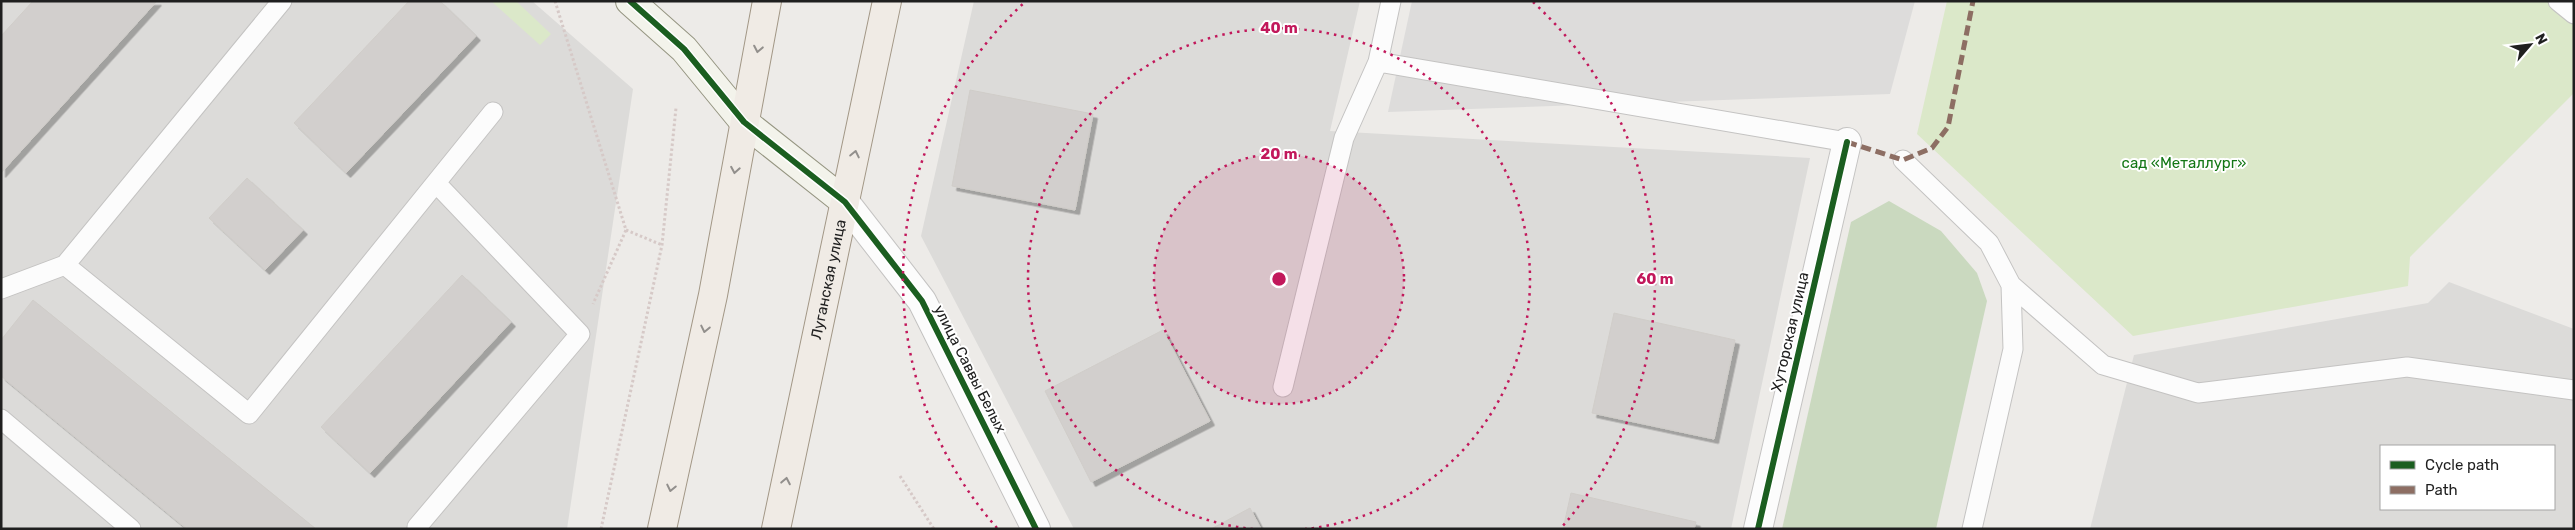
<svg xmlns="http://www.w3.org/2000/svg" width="2575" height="530" font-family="Rubik,sans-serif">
<defs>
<filter id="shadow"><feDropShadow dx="4.5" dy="4.5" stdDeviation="0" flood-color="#0004"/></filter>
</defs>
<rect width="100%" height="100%" fill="#edebe8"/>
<path fill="#dcdbd9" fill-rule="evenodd" d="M1,1H532L633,89L567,529H1Z
M974,1H1360L1330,131L1810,158L1731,529H1074L921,236Z
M2449,282L2574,329V529H2090L2134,355L2428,303ZM2381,446H2554V509H2381Z"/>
<path fill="#dbe8c9" d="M491,1H516L551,34L540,45Z
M1947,1H2574V93L2410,257L2408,286L2133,336L1917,134Z"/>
<path fill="#cad9bf" d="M1889,201L1941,231L1977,273L1987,301L1936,529H1782L1851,222Z"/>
<path fill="#dddcdb" d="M1412,1H1915L1890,94L1388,112Z"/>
<path fill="#d2cfcd" stroke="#d0cdc9" filter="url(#shadow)" d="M33,1H157L1,173V36Z
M409,1H440L476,36L346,173L294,123Z
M970,90L1093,114L1075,210L952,186Z
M247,178L303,230L265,270L209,218Z
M462,275L511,322L370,473L321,427Z
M33,300L316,529H187L1,376V340Z
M1614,313L1735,340L1714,439L1592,413Z
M1163,330L1210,421L1091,482L1045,391Z
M1571,493L1696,522L1694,529H1563Z
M1250,508L1261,529H1211Z"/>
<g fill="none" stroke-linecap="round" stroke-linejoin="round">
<defs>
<path id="lane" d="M282,1L65,265L249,414L493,112
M2558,1L2574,14
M1378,62L1391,1
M1903,160L1989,243L2011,285L2013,349L1972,529
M2011,285L2103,365L2198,393L2407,367L2574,390
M1,289L65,265
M1283,387L1344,138L1378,62L1847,142
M1,419L131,529
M417,527L580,334L436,183"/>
<path id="street" d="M845,202L922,301L1036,529
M1758,529L1847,142"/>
<path id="secondary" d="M630,1L684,49L744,122L845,202"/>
<g id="primary">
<path d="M662,529L713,295L767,1"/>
<path id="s1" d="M776,529L887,1"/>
</g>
</defs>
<use href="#lane" stroke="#c4c3c2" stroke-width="21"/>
<use href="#street" stroke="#c4c3c2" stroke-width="30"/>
<use href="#secondary" stroke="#959581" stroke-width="30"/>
<use href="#primary" stroke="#a29786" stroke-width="30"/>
<path stroke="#d6c9c7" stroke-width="3" stroke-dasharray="2.5 2.5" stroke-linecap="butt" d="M555,1L626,230L593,304
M626,230L662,245
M900,476L934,529
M601,529L662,245L676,108"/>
<use href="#lane" stroke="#fcfcfc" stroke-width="19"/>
<use href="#street" stroke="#fcfcfc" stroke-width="28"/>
<use href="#secondary" stroke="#f3f3eb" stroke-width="28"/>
<use href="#primary" stroke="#f0ebe5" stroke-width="28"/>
<path stroke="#8d6e63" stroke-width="5" stroke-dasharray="10 5" stroke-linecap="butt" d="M1847,142L1903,160L1932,148L1948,127L1973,1"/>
<defs>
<path id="cycleway" d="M630,1L684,49L744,122L845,202L922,301L1036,529
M1758,529L1847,142"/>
</defs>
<use href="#cycleway" stroke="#fff" stroke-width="9"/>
<use href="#cycleway" stroke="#1b5e20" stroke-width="6"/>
</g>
<defs><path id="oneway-chevron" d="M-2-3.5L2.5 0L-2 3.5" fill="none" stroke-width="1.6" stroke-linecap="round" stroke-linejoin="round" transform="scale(1.25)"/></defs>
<g stroke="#928f8c">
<use href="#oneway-chevron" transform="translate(758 49) rotate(101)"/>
<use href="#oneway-chevron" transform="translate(855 154) rotate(-78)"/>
<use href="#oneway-chevron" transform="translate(735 170) rotate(100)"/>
<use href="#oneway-chevron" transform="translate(705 329) rotate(102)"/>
<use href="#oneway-chevron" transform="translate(786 481) rotate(-79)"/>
<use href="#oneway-chevron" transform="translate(671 488) rotate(102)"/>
</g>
<circle cx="1279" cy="279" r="125" fill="#c2185b" fill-opacity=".12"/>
<g fill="none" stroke="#c2185b" stroke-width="2.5" stroke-dasharray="2.5 5">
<circle cx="1279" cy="279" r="125"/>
<path d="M1253 529A251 251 0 1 1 1305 529"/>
<path d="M997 528A376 376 0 0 1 1025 2M1533 2A376 376 0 0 1 1561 528"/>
</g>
<g text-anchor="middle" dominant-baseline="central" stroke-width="4" stroke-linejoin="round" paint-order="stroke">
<g font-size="15" fill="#137715" stroke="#fff">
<text x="2184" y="163">сад «Металлург»</text>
</g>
<g font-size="15" fill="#1f1f1f" stroke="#fff">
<text stroke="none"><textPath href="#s1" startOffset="255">Луганская улица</textPath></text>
<text transform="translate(1790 332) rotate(-77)">Хуторская улица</text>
<text transform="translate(970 369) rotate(63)">улица Саввы Белых</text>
</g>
</g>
<circle cx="1279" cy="279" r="8" fill="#c2185b" stroke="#fff" stroke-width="2.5"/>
<g font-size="15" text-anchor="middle" font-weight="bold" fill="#c2185b" stroke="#fff" stroke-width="4" stroke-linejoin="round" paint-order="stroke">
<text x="1279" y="33">40 m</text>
<text x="1279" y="159">20 m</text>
<text x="1655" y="284">60 m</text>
</g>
<rect width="2575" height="530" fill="none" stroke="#1f1f1f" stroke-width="5"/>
<rect x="2380" y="445" width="175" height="65" fill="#ffffff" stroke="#a5a5a5"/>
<rect x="2390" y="461" width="25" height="8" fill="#1b5e20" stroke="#a5a5a5"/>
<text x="2425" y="470" font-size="15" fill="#1f1f1f">Cycle path</text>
<rect x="2390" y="486" width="25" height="8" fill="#8d6e63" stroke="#a5a5a5"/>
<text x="2425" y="495" font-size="15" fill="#1f1f1f">Path</text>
<g transform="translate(2530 45) rotate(62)" stroke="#ffffff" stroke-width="4" paint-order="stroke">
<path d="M0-4L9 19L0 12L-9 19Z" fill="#1f1f1f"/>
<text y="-8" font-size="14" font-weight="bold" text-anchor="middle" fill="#1f1f1f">N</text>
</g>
</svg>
